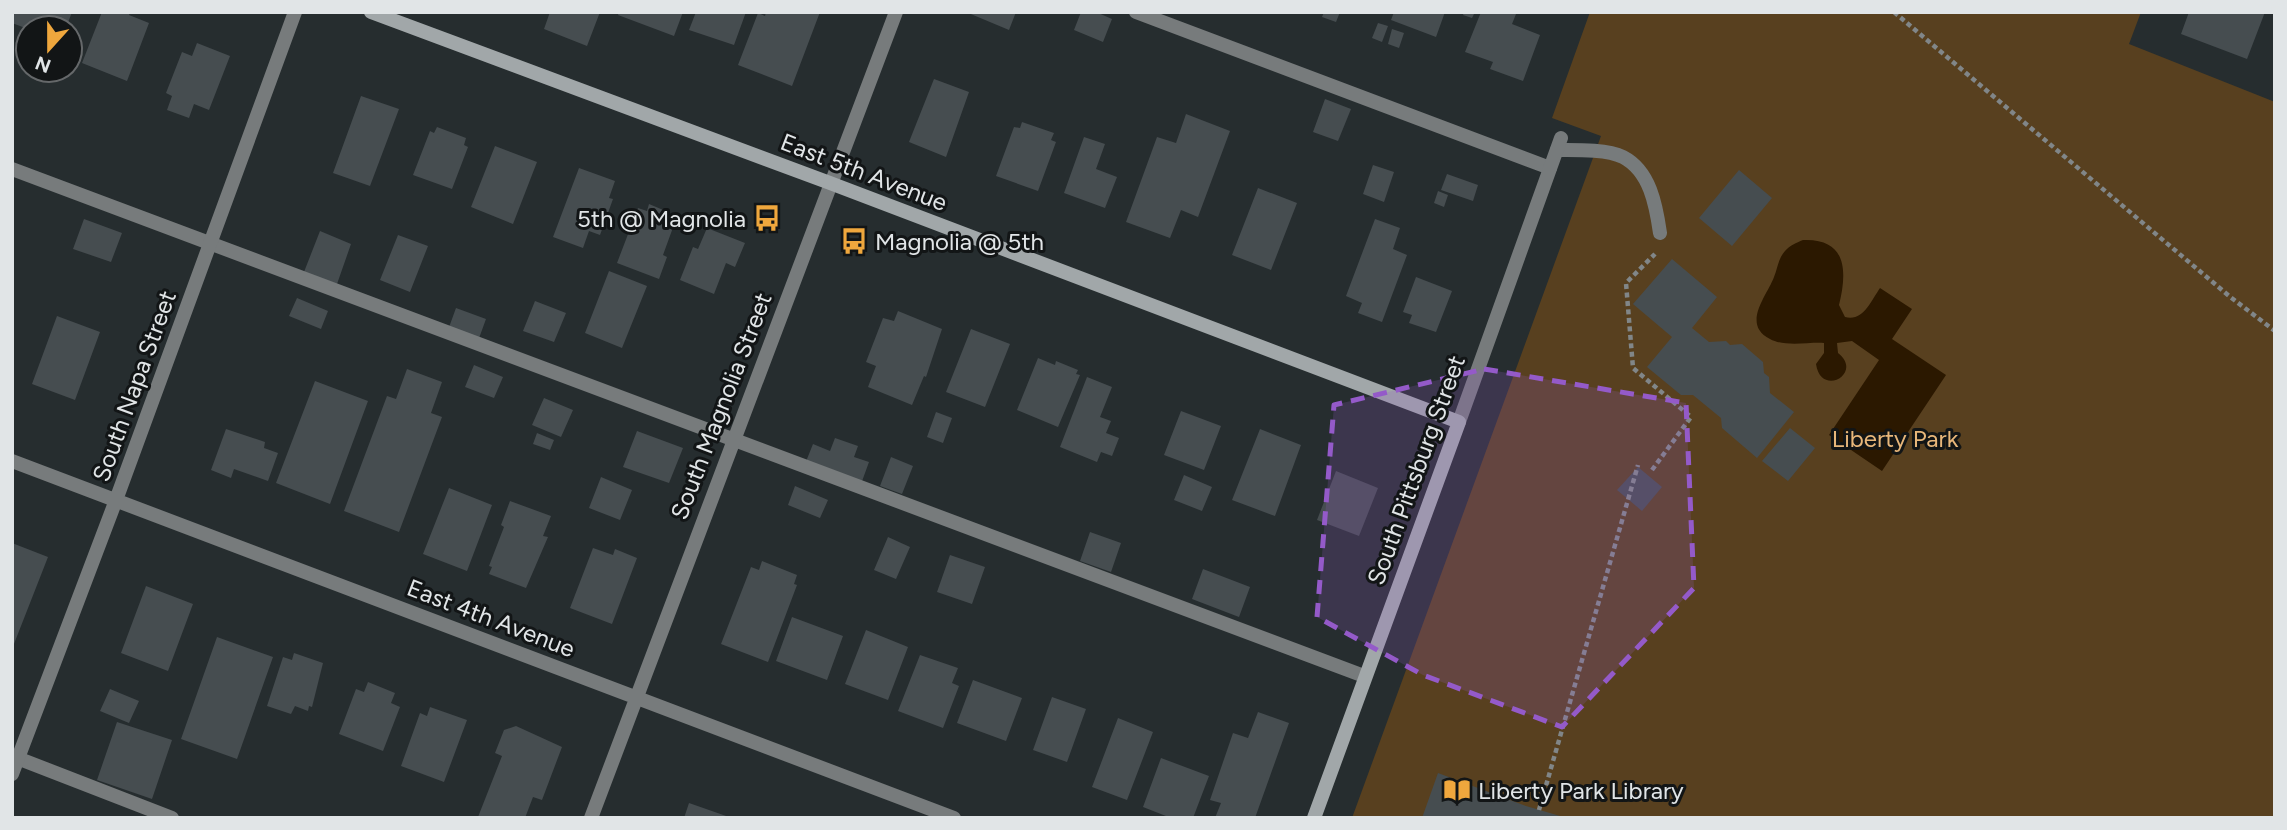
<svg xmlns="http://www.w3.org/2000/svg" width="2287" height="830" font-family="Figtree,sans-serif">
<rect width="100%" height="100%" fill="#262d2f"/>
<path fill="#58401f" d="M1590,12H2141L2129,44L2275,102V818H1352L1601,136L1552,118Z"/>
<path fill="#2b1800" d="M1803,240C1848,238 1847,273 1839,305L1845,317C1863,322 1871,301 1880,288L1912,309L1892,339L1946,375L1882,471L1829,435L1879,360L1852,341L1837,343L1838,353C1864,373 1821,398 1816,364L1824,353V343C1808,342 1784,347 1770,339C1741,324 1767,296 1774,277C1778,267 1778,259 1785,251C1790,245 1796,243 1803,240Z"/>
<path fill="#464d50" d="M13,12H72L66,28L28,29L12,23Z
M102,12H130L129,15L149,23L127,81L82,63Z
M550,12H600L587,46L544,29Z
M619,12H683L674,36L618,15Z
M696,12H746L734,45L689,30Z
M766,12H820L792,86L738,65L758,13L765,16Z
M966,12H1016L1009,30Z
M1081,12H1096L1112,19L1103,42L1074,30Z
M1324,12H1340L1336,22L1322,17Z
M1394,12H1445L1436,37L1391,20Z
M1464,12H1475L1472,18L1463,15Z
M1481,12H1512L1516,14L1512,24L1540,35L1523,81L1490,69L1493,62L1465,52Z
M2189,12H2265L2247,59L2181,34Z
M1378,23L1388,26L1382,42L1372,38Z
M1392,29L1404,33L1399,48L1388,44Z
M197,43L230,56L209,110L194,104L189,118L167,110L172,96L166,93L182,52L192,56Z
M934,79L969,92L946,157L909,142Z
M361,96L399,109L370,186L333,173Z
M1325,99L1351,109L1338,141L1313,132Z
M1186,114L1230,131L1198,217L1181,210L1170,238L1126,222L1157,137L1176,143Z
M1022,122L1054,133L1051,140L1056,142L1038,191L996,176L1014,127L1020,128Z
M437,127L466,138L464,145L468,147L452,189L413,175L430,131L434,133Z
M1084,137L1105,144L1096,169L1117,177L1105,208L1064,193Z
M495,146L537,162L513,224L471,207Z
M1373,165L1394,172L1384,202L1363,194Z
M579,168L615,181L609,198L613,199L600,235L589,231L583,248L553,237Z
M1739,170L1772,198L1732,246L1699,218Z
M1447,174L1478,185L1473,201L1441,190Z
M1258,188L1297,203L1271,270L1232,255Z
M1438,191L1448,195L1444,207L1434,203Z
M649,204L668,212L666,219L675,222L663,255L667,257L659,279L617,263L638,208L647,211Z
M84,219L122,233L111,262L73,249Z
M1375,219L1400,228L1393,249L1407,255L1382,322L1358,313L1362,303L1346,296Z
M707,228L745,243L735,267L726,263L714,294L680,280L693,247L698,249Z
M320,231L351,244L337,284L304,272Z
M398,235L428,246L410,292L380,280Z
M1672,259L1717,297L1692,328L1709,342L1726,341L1730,345L1742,344L1763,362L1764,373L1769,377L1770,393L1794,412L1757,458L1722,428L1721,418L1693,395H1681L1647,367L1672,337L1633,304Z
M609,271L647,286L622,348L585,333Z
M1416,277L1452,291L1436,332L1409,323L1412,315L1403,312Z
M297,298L328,311L321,329L289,316Z
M535,301L566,313L554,342L523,331Z
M456,308L486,319L478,341L448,330Z
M898,311L942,329L926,377L924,376L912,405L868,387L876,366L866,362L883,318L894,321Z
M57,316L100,332L75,400L32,384Z
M971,329L1010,344L985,407L946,392Z
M1038,358L1055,365L1056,361L1078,370L1076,374L1080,375L1058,427L1017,410Z
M474,365L503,377L494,398L465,387Z
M407,369L442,382L431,413L442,417L399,532L344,511L387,396L396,399Z
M1087,377L1112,387L1100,417L1111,421L1106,433L1119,438L1112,456L1101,452L1097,462L1060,447Z
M315,381L368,401L330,504L276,483Z
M544,398L573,410L561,437L532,425Z
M1181,411L1221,426L1204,470L1164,455Z
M936,412L952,418L943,443L927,437Z
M1790,428L1815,448L1788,481L1762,461Z
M226,429L265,442L264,448L278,453L268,481L234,469L231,478L211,470Z
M1260,429L1301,445L1275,516L1232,500Z
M637,431L683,448L669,483L623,467Z
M537,433L554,440L550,450L533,444Z
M835,438L858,446L854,457L869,462L861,484L805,464L813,444L830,451Z
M891,457L913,466L902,494L880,486Z
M1638,467L1662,487L1642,511L1617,490Z
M1336,471L1378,488L1359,536L1317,520Z
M1184,475L1212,487L1202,511L1174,500Z
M601,477L632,490L620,520L589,508Z
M795,486L828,500L820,518L788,505Z
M449,488L492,505L467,571L423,554Z
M510,501L551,516L543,536L548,537L526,588L489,574L492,567L489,566L504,527L501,525Z
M1090,532L1121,543L1111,572L1080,561Z
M888,537L910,547L896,579L874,570Z
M12,543L48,557L12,649Z
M593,548L613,555L615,549L637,558L612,624L570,608Z
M950,555L985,567L972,604L937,592Z
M762,561L797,575L794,584L797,585L768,662L721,644L751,567L759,570Z
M1203,569L1250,587L1239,617L1192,599Z
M146,586L193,604L168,671L121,653Z
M792,617L843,636L827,680L776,661Z
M866,630L908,647L888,700L845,684Z
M217,637L273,657L237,759L181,739Z
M294,653L323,663L312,707L309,706L308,711L295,706L291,714L267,706L283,657L292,660Z
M920,655L958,668L952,683L959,686L943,728L898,711Z
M973,680L1022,698L1006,741L957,723Z
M368,682L395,693L391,703L400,707L383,751L339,734L356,689L364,692Z
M110,689L139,701L129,723L100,711Z
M1052,697L1086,709L1067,762L1033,750Z
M430,707L467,720L444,782L401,766L420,713L427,716Z
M1258,712L1289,723L1255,818H1215L1221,803L1210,800L1233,733L1248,738Z
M1118,718L1153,732L1127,800L1092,787Z
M117,722L172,740L152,799L97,780Z
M516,726L562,747L542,800L533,797L525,818L478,817L502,756L495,753L504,730Z
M1161,758L1209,776L1193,818H1171L1143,807Z
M1438,773L1526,806L1567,818H1422Z
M689,803L729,817V818H684Z"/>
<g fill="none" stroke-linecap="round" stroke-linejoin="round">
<path stroke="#818688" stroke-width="4.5" stroke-dasharray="5 3.5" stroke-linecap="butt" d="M1894,12L2229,296L2275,331
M1652,470L1691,417L1633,368L1626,283L1655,254
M1539,810L1638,465"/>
<path stroke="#777b7c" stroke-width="14" d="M1136,12L1550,168
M1557,150C1575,150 1607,149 1623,157C1650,171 1656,205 1660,233
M12,169L1364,676
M12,756L172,818"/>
<path stroke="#777b7c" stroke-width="14" d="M1459,422L1561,138
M12,461L954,818
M12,774L116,500L295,12
M591,818L896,12"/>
<path stroke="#a1a7a9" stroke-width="14" d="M371,12L830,183L1459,422L1314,818"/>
</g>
<path fill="#945ac9" fill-opacity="0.2" stroke="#945ac9" stroke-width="5" stroke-dasharray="14 9" stroke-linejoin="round" d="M1484,369L1686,403L1694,588L1562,727L1423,675L1317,617L1334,405Z"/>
<defs>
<symbol id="bus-bare" viewBox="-9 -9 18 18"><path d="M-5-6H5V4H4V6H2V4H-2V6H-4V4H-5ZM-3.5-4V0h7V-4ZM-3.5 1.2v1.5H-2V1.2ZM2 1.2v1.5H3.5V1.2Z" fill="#efa73d" stroke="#121516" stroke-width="2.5" paint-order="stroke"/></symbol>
<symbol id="library-bare" viewBox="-9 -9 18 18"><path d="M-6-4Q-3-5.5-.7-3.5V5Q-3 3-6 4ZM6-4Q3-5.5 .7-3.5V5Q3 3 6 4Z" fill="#efa73d" stroke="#121516" stroke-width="2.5" paint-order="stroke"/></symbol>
</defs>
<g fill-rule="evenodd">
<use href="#bus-bare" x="748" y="199" width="38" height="38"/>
<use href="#bus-bare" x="835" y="222" width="38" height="38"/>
<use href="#library-bare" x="1438" y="771" width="38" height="38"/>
</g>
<g text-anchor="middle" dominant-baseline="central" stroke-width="6" stroke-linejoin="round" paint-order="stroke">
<g font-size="24" fill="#e1e5e7" stroke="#121516">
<text transform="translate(864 172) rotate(21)">East 5th Avenue</text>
<text transform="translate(134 386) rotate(-70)">South Napa Street</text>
<text transform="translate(721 406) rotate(-69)">South Magnolia Street</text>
<text transform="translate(1416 470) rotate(-70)">South Pittsburg Street</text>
<text transform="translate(491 618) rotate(21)">East 4th Avenue</text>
</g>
<g font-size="24" fill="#e1e5e7" stroke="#121516" text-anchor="start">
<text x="746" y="218" text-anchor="end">5th @ Magnolia</text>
<text x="875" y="241">Magnolia @ 5th</text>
<text x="1478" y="790">Liberty Park Library</text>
</g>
<g font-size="24" fill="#e8b77a" stroke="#121516">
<text x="1895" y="438">Liberty Park</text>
</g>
</g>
<rect width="2287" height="830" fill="none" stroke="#e1e5e7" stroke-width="28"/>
<g transform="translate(49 49) rotate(201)"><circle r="33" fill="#121516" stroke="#65686a" stroke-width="2"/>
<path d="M0-5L12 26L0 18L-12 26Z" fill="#efa73d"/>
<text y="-10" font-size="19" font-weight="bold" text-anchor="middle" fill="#e1e5e7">N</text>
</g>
</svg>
